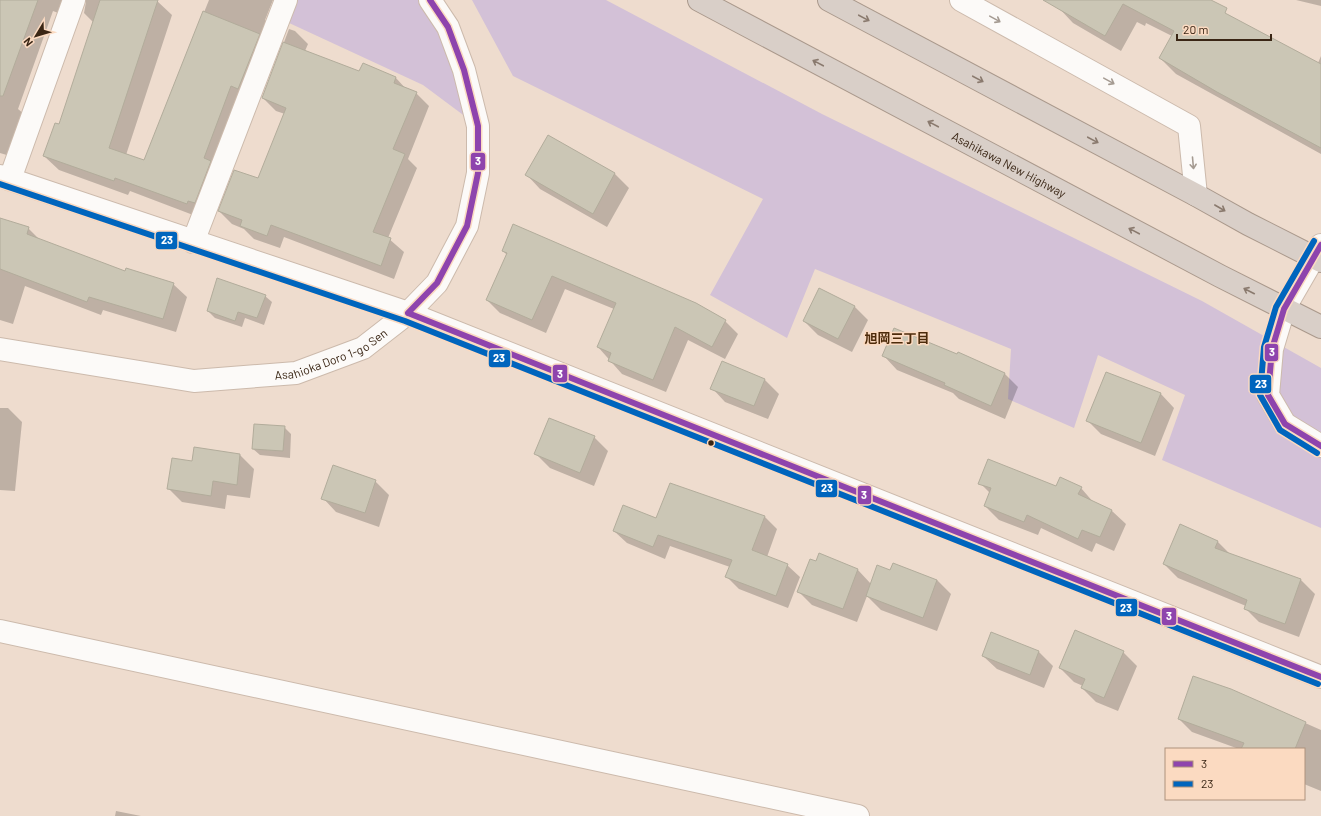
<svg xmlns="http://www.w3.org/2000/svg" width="1321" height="816" font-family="Barlow,'Noto Sans JP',sans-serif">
<rect width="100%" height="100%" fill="#eedcce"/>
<path fill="#d3c1d7" d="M295,0H430L478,126L423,85L287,22Z
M472,0H606L822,114L1202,301L1321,368V528L1162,460L1185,395L1098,355L1074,428L1008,399L1011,349L815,269L787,338L710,295L763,199L513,76Z"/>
<path fill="#0003" d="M0,0H156L172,15L126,155L144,162L209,0H273L265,20L279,34L201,218L130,191L128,195L59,170L44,156L60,126L94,23L84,13L86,2L80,5L74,19L53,11L18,109L24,114L10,156L0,153Z
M1062,0H1199L1318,63L1321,56V154L1176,74L1160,58L1172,36L1146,23L1145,26L1137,22L1121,51L1073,23L1058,7Z
M1296,0H1321V6Z
M289,29L295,31L308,44L305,51L360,73L396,78L407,90L416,93L429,106L408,159L417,168L388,238L404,252L394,279L284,237L280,248L254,239L244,229L232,224L219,211L258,180L285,114L276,111L263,98Z
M548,137L615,174L629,188L607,227L540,189L527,175Z
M28,228L41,241L125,272L173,284L187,297L176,332L103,310L101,315L25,286L13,324L0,320V231Z
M503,251L725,321L738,334L725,359L688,340L666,392L622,374L598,347L614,309L565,289L546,333L500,313L487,300L507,255Z
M265,296L272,302L264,325L245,318L242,327L215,318L208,311Z
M854,306L868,320L852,352L818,335L804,321Z
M884,356L1005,374L1018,387L1005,419L959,399L953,393L897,370Z
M722,362L765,380L779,394L768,419L725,402L712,388Z
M1106,373L1161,394L1174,408L1155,456L1101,434L1087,420Z
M0,408H8L22,422L15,491L0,490Z
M284,427L291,434L290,458L260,455L253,449Z
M594,437L608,451L594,486L550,468L536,454Z
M240,455L254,469L250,498L227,495L225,509L182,502L169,489L193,463Z
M375,481L389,495L379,527L336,512L323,498Z
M980,483L1081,488L1094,503L1112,511L1126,524L1114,551L1096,543L1092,552L1041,528L1038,535L999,520L985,506L990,493Z
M765,517L777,529L767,557L787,565L800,577L788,608L739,589L726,576L730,567L670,546L665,559L627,543L614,531Z
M1180,526L1218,542L1231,555L1301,580L1315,594L1299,637L1259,622L1245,608L1246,606L1178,578L1164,564Z
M858,570L871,584L891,571L937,580L951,594L937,631L881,610L867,596L857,622L812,605L798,591Z
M1039,652L1053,666L1044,688L997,669L983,656Z
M1123,652L1137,666L1118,711L1096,702L1082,688L1083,686L1074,682L1060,668Z
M1230,690L1321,730V791L1304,784V749H1239L1192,732L1179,719Z
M116,811L141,816H115Z"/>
<path fill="#cbc6b5" stroke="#b2ac9b" d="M0,0H38L3,96H0Z
M100,0H158L109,148L144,160L203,11L260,34L238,89L231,86L204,158L211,161L195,203L188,201L187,204L115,178L114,181L43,156L55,123L59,124Z
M1043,0H1211L1227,8L1225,13L1321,64V148L1217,92L1159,58L1174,31L1123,4L1105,36Z
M283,42L359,71L363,63L396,77L394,83L417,92L393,149L405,154L373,232L391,238L381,266L271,225L267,236L240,226L242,220L218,211L234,170L258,178L286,108L262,98Z
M548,135L615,173L593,214L525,175Z
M0,218L29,227L27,234L125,271L126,268L174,283L163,319L89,297L87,302L0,269Z
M513,224L696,303L726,320L712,347L675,327L653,380L608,361L611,353L597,347L616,303L552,276L532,320L486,300L507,253L502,251Z
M217,278L266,295L257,318L238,312L235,321L207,311Z
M819,288L855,306L838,339L803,321Z
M894,328L957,354L958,352L1005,373L991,406L944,385L945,383L882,356Z
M722,361L765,379L754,406L710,389Z
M1106,372L1161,393L1141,443L1086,421Z
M549,418L595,436L580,473L534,454Z
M254,424L285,426L283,451L252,449Z
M194,447L240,454L237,485L213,481L211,496L167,489L172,458L192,461Z
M988,459L1056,486L1060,477L1082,487L1078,494L1112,510L1100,537L1082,530L1078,539L1027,515L1024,522L984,506L991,488L978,484Z
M333,465L376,480L365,513L321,499Z
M670,483L765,516L752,550L788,564L776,596L725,577L732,560L658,535L653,547L613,531L623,505L656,518Z
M1180,524L1218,541L1215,548L1301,579L1285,624L1244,609L1247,600L1163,564Z
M819,553L858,569L843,609L797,592L810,559L816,561Z
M893,563L937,580L923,618L866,596L877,565L890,570Z
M1075,630L1124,651L1104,698L1081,688L1085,679L1059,668Z
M991,632L1039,651L1030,675L982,656Z
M1193,676L1231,689L1306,722L1295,749H1241L1244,743L1178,719Z"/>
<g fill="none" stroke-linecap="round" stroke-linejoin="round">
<defs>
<g id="street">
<path d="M961,0L1189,126L1196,195"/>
<path d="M0,176L408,313L1321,677"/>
<path d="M10,179L74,0"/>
<path d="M193,242L286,0"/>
<path d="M1321,245L1284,309L1272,349L1268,395L1285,424L1321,446"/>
<path id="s1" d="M0,349L194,381L296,373L363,348L408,313L437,283L467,226L478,173V126L464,70L448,27L430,0"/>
<path d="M0,631L858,816"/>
</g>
<g id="highway">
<path id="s2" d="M699,0L1220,276L1321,327"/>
<path d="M829,0L1196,195L1248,224L1321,261"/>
</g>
</defs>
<use href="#street" stroke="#ccbaac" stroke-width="24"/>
<use href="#highway" stroke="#aa998c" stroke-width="24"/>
<use href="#street" stroke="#fcfaf8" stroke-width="22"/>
<use href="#highway" stroke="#d9cfc8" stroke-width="22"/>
<defs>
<path id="bus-1" d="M1321,245L1284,309L1272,349L1268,395L1285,424L1321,446
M408,313L1321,677
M408,313L437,283L467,226L478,173V126L464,70L448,27L430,0"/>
<path id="bus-2" d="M0,184L405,321L1318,684
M1314,241L1276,307L1264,347L1260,395L1280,430L1317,453"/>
</defs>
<use href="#bus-1" stroke="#fbdac1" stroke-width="9"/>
<use href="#bus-2" stroke="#fbdac1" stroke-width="9"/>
<use href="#bus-1" stroke="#8e44ad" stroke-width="6"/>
<use href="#bus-2" stroke="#0065bd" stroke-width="6"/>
</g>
<defs><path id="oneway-shaft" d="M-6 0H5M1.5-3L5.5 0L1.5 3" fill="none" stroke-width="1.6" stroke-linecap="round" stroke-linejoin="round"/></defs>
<g stroke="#8a7a6e">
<use href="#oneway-shaft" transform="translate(864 18) rotate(28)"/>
<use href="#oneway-shaft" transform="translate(818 63) rotate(-152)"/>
<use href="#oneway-shaft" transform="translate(978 79) rotate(28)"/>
<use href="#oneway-shaft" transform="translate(933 124) rotate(-152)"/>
<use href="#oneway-shaft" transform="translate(1093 140) rotate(28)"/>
<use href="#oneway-shaft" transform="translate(1220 208) rotate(30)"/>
<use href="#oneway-shaft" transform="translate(1134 231) rotate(-152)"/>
<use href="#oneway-shaft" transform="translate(1249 291) rotate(-153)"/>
</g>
<g stroke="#a59b92">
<use href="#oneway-shaft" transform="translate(995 19) rotate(29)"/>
<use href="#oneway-shaft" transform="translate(1109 81) rotate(29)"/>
<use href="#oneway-shaft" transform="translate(1193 163) rotate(85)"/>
</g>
<circle fill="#3a2615" stroke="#fbdac1" stroke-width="1.5" cx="711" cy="443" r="3.5"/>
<g text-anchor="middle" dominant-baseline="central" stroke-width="3" stroke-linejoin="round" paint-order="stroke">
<g font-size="12" fill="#3a2615" stroke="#fbdac1">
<text stroke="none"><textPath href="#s2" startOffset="351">Asahikawa New Highway</textPath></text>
<text stroke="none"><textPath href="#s1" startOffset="338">Asahioka Doro 1-go Sen</textPath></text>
</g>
<g font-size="13" font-weight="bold" fill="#4d2b0b" stroke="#fbdac1">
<text x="897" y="338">旭岡三丁目</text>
</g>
</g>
<g stroke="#fbdac1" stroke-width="1.5">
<rect x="470" y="152" width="16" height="19" rx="4" fill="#8e44ad"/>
<rect x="155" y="231" width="23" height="19" rx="4" fill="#0065bd"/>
<rect x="1264" y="343" width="15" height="19" rx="4" fill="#8e44ad"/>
<rect x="488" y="349" width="23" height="19" rx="4" fill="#0065bd"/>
<rect x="552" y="364" width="16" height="19" rx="4" fill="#8e44ad"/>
<rect x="1249" y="374" width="23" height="20" rx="4" fill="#0065bd"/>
<rect x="815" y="479" width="23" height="19" rx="4" fill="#0065bd"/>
<rect x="857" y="485" width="15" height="20" rx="4" fill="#8e44ad"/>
<rect x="1115" y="598" width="23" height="19" rx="4" fill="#0065bd"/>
<rect x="1161" y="607" width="16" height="19" rx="4" fill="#8e44ad"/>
</g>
<g font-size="11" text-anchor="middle" font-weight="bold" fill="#fff">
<text x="478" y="165">3</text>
<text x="167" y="244">23</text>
<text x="1272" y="356">3</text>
<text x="499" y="362">23</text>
<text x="560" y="378">3</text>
<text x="1261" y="388">23</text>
<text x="827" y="492">23</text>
<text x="864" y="499">3</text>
<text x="1126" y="612">23</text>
<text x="1169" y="620">3</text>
</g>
<rect x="1165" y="748" width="140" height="52" fill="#fbdac1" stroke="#ae927c"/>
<rect x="1173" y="761" width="20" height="6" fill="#8e44ad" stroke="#ae927c"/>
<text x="1201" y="768" font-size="12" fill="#3a2615">3</text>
<rect x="1173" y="781" width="20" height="6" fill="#0065bd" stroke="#ae927c"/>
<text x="1201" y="788" font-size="12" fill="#3a2615">23</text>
<g transform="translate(36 36) rotate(232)" stroke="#fbdac1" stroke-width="3" paint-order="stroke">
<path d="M0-3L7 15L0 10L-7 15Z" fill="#3a2615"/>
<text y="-6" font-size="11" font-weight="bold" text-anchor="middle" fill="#3a2615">N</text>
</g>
<path d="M1177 34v6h94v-6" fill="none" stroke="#3a2615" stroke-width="2"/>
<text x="1183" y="34" font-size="12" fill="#3a2615" stroke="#fbdac1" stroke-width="3" paint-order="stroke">20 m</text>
</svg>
